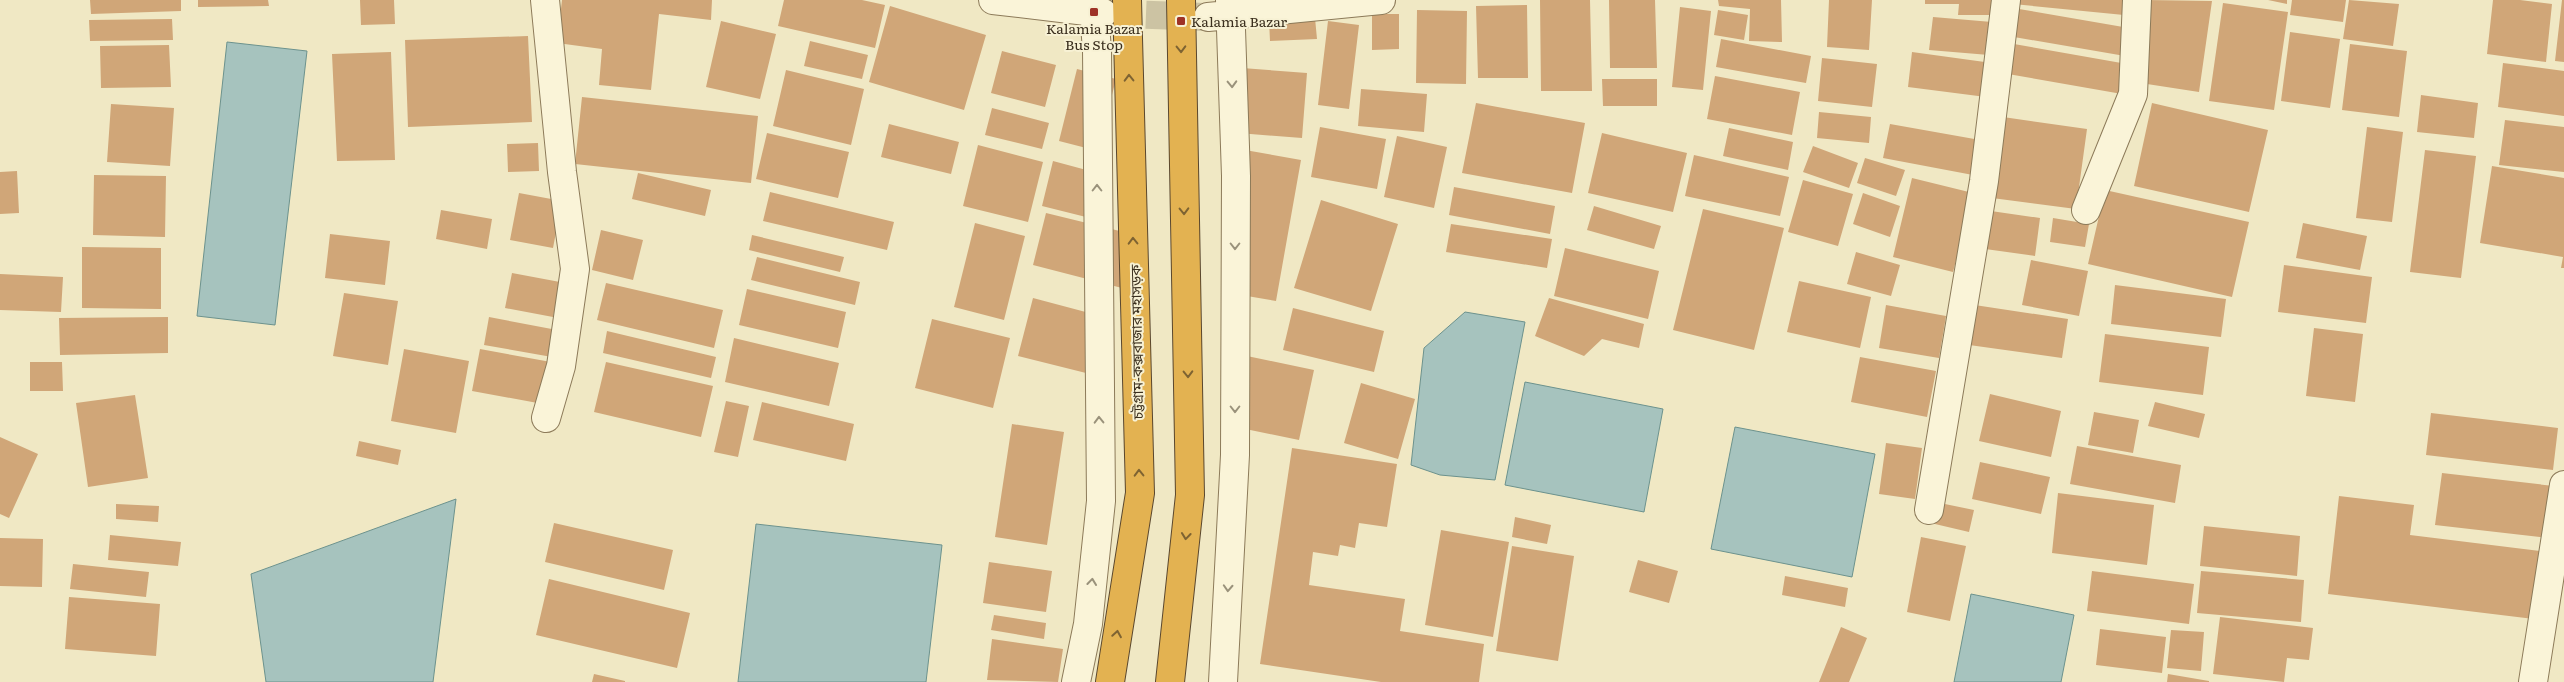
<svg xmlns="http://www.w3.org/2000/svg" width="2564" height="682" font-family="Literata,'Noto Sans Bengali',serif">
<rect width="100%" height="100%" fill="#f0e8c4"/>
<path fill="#a6c3be" stroke="#6c928d" d="M227,42L307,51L275,325L197,316Z
M1465,312L1525,322L1495,480L1440,475L1411,465L1424,348Z
M1525,382L1663,409L1644,512L1505,485Z
M1735,427L1875,454L1852,577L1711,549Z
M456,499L433,682H266L251,574Z
M756,524L942,545L926,682H738Z
M1971,594L2074,615L2061,682H1954Z"/>
<path fill="#d0a678" d="M90,0H181V11L91,14Z
M198,0H268L269,6L198,7Z
M360,0H394L395,24L361,25Z
M562,0H712L711,20L659,14L651,90L599,85L602,49L557,43Z
M784,0H862L885,5L875,48L778,26Z
M1540,0H1590L1592,91H1541Z
M1609,0H1655L1657,68H1610Z
M1718,0H1781L1782,42L1749,41L1750,9L1719,6Z
M1829,0H1872L1869,50L1827,47Z
M1925,0H1995L1994,15H1958L1959,4H1925Z
M2014,0H2125L2124,15L2013,4Z
M2146,0L2212,1L2199,92L2134,82Z
M2268,0H2287V4Z
M2292,0H2346L2343,22L2290,15Z
M2349,0L2399,4L2393,46L2343,39Z
M2493,0H2520L2552,4L2546,62L2487,54Z
M2562,0H2564V62L2555,61Z
M2223,3L2288,12L2274,110L2209,101Z
M1527,5L1528,78H1478L1476,6Z
M890,6L986,35L964,110L869,82Z
M1680,7L1711,11L1703,90L1672,87Z
M2019,9L2129,28L2125,56L2014,37Z
M1417,10L1467,11L1466,84L1416,83Z
M1718,10L1748,15L1744,40L1714,35Z
M1372,14H1399V49L1372,50Z
M1933,17L1992,22L1989,55L1929,50Z
M1315,18L1317,39L1270,41L1269,20Z
M172,19L173,40L90,41L89,20Z
M721,21L776,34L760,99L706,87Z
M1328,21L1359,25L1349,109L1318,105Z
M2290,32L2340,39L2330,108L2281,101Z
M528,36L532,122L408,127L405,40Z
M1721,39L1811,56L1806,83L1716,67Z
M810,41L868,55L862,79L804,66Z
M2014,44L2127,64L2122,94L2008,74Z
M2350,44L2407,51L2399,117L2342,110Z
M169,45L171,87L101,88L100,46Z
M1002,51L1056,65L1045,107L991,93Z
M391,52L395,160L337,161L332,54Z
M1912,52L1992,63L1986,97L1908,87Z
M1822,58L1877,64L1872,107L1818,101Z
M2503,63L2564,71V116L2498,107Z
M1242,68L1307,73L1302,138L1238,133Z
M1077,69L1116,79L1098,151L1059,141Z
M786,70L864,89L851,145L773,126Z
M1715,76L1800,92L1792,135L1707,119Z
M1602,79H1657V106H1603Z
M1361,89L1427,94L1424,132L1358,126Z
M2421,95L2478,103L2474,138L2417,132Z
M582,97L758,116L751,183L575,164Z
M1476,103L1585,123L1572,193L1462,173Z
M2152,103L2268,130L2249,212L2134,186Z
M111,104L174,108L170,166L107,162Z
M992,108L1049,123L1042,149L985,135Z
M1819,112L1871,117L1869,143L1817,138Z
M2003,117L2087,129L2076,209L1992,198Z
M2505,120L2564,127V172L2499,165Z
M889,124L959,142L951,174L881,157Z
M1890,124L1980,140L1973,175L1883,158Z
M1320,127L1386,139L1377,189L1311,177Z
M2367,127L2403,132L2392,222L2356,218Z
M1729,128L1793,142L1788,170L1723,156Z
M767,133L849,152L838,198L756,179Z
M1602,133L1687,153L1673,212L1588,193Z
M1397,136L1447,147L1434,208L1384,197Z
M538,143L539,171L508,172L507,144Z
M978,145L1043,162L1028,222L963,206Z
M1813,146L1858,163L1849,188L1803,172Z
M1245,150L1301,160L1276,301L1247,296Z
M2425,150L2476,156L2461,278L2410,272Z
M1694,155L1789,177L1780,216L1685,196Z
M1865,158L1905,170L1896,196L1857,183Z
M1053,161L1105,175L1094,219L1042,206Z
M2492,166L2564,178V268H2561L2563,257L2480,243Z
M17,171L19,213L0,214V172Z
M638,173L711,190L705,216L632,199Z
M94,175L166,176L165,237L93,235Z
M1912,178L1973,193L1953,272L1893,257Z
M1803,180L1853,194L1838,246L1788,232Z
M1454,187L1555,206L1550,234L1449,215Z
M2105,190L2249,222L2232,297L2088,264Z
M770,192L894,222L887,250L763,221Z
M519,193L562,201L553,248L510,240Z
M1863,193L1900,206L1890,237L1853,224Z
M1321,200L1398,224L1371,311L1294,288Z
M1594,206L1661,226L1654,249L1587,230Z
M1703,209L1784,228L1754,350L1673,330Z
M441,210L492,219L487,249L436,239Z
M1984,210L2040,218L2035,256L1978,248Z
M1046,213L1136,235L1122,288L1033,265Z
M2053,218L2089,224L2085,247L2050,242Z
M975,223L1025,236L1004,320L954,307Z
M2303,223L2367,236L2360,270L2296,258Z
M1451,224L1552,239L1547,268L1446,252Z
M601,230L643,240L633,280L592,270Z
M330,234L390,241L385,285L325,278Z
M752,235L844,257L840,272L749,250Z
M82,247L161,248V309L82,308Z
M1565,248L1659,271L1648,319L1554,296Z
M1856,252L1900,265L1891,296L1847,284Z
M757,257L860,282L855,305L751,280Z
M2031,260L2088,271L2079,316L2022,305Z
M2284,265L2372,277L2366,323L2278,312Z
M512,273L560,282L553,317L505,308Z
M0,274L63,277L61,312L0,310Z
M1799,281L1871,297L1860,348L1787,332Z
M606,283L723,310L714,348L597,320Z
M2115,285L2226,299L2221,337L2111,324Z
M747,289L846,312L838,348L739,325Z
M344,293L398,301L388,365L333,356Z
M1033,298L1112,319L1098,376L1018,356Z
M1549,298L1644,324L1639,348L1602,339L1584,356L1535,336Z
M1968,304L2068,319L2062,358L1962,344Z
M1886,305L1946,316L1939,358L1879,348Z
M1293,308L1384,331L1374,372L1283,350Z
M168,317V353L60,355L59,318Z
M489,317L557,330L552,357L484,345Z
M932,319L1010,338L993,408L915,388Z
M2314,328L2363,334L2355,402L2306,396Z
M607,331L716,357L711,378L603,353Z
M2105,334L2209,347L2203,395L2099,382Z
M734,338L839,363L829,406L725,382Z
M404,349L469,361L456,433L391,421Z
M480,349L551,362L543,404L472,391Z
M1247,356L1314,370L1299,440L1231,426Z
M1860,357L1936,371L1927,417L1851,402Z
M30,362H62L63,391H30Z
M606,362L713,386L701,437L594,412Z
M1361,383L1415,399L1398,459L1344,443Z
M1990,394L2061,411L2051,457L1979,441Z
M135,395L148,478L88,487L76,403Z
M726,401L749,406L738,457L714,452Z
M762,402L854,424L846,461L753,440Z
M2155,402L2205,414L2199,438L2148,426Z
M2094,412L2139,420L2133,453L2088,445Z
M2431,413L2558,428L2553,470L2426,455Z
M1012,424L1064,432L1047,545L995,537Z
M0,437L38,454L9,518L0,514Z
M359,441L401,450L398,465L356,456Z
M1886,443L1922,448L1915,499L1879,494Z
M2077,446L2181,465L2175,503L2070,484Z
M1292,448L1397,464L1387,527L1359,523L1355,548L1340,545L1338,556L1313,552L1309,585L1405,599L1400,631L1484,644L1479,682H1381L1260,664Z
M1980,462L2050,477L2041,514L1972,499Z
M2442,473L2554,486L2548,538L2435,525Z
M2058,493L2154,505L2147,565L2052,553Z
M2339,496L2414,505L2410,535L2549,552L2542,620L2328,594Z
M1940,503L1974,510L1969,532L1935,524Z
M116,504L159,506L158,522L116,519Z
M1515,517L1551,525L1547,544L1512,537Z
M554,523L673,550L664,590L545,562Z
M2204,526L2300,536L2297,576L2200,566Z
M1441,530L1509,542L1493,637L1425,625Z
M110,535L181,542L178,566L108,560Z
M1921,537L1966,546L1950,621L1907,612Z
M0,538L43,539L42,587L0,586Z
M1512,546L1574,556L1558,661L1496,651Z
M1638,560L1678,571L1669,603L1629,592Z
M989,562L1052,571L1046,612L983,603Z
M73,564L149,572L146,597L70,589Z
M2092,571L2194,584L2189,624L2087,611Z
M2201,571L2304,580L2301,622L2197,613Z
M1785,576L1848,588L1845,607L1782,595Z
M549,579L690,613L677,668L536,635Z
M69,597L160,604L156,656L65,649Z
M994,615L1046,623L1044,639L991,630Z
M2220,617L2313,628L2309,660L2287,658L2284,682L2213,674Z
M1841,627L1867,638L1849,682H1819Z
M2100,629L2166,637L2162,673L2096,665Z
M2171,630L2204,632L2201,671L2167,668Z
M992,639L1063,649L1058,682L987,680Z
M594,674L625,681V682H592Z
M2168,674L2209,681V682H2167Z"/>
<g fill="none" stroke-linecap="round" stroke-linejoin="round">
<path stroke="#ccc3a3" stroke-width="28" stroke-dasharray="28 14" stroke-linecap="butt" d="M1104,13L1204,17"/>
<defs>
<path id="minor" d="M545,0L562,172L575,269L561,366L546,418
M993,0L1103,13
M1208,17L1381,0
M2086,210L2133,94L2137,0
M1929,510L1984,181L2006,0
M1076,682L1088,624L1101,501L1097,50L1093,0
M1223,682L1235,455L1236,176L1230,0
M2533,682L2564,485"/>
<path id="highway" d="M1110,682L1140,493L1127,0
M1170,682L1190,495L1181,0"/>
</defs>
<use href="#minor" stroke="#8c7a59" stroke-width="30"/>
<use href="#highway" stroke="#5a472e" stroke-width="30"/>
<use href="#minor" stroke="#faf4d8" stroke-width="28"/>
<use href="#highway" stroke="#e3b251" stroke-width="28"/>
</g>
<defs><path id="oneway-chevron" d="M-2-3.5L2.5 0L-2 3.5" fill="none" stroke-width="1.6" stroke-linecap="round" stroke-linejoin="round" transform="scale(1.25)"/></defs>
<g stroke="#7e6332">
<use href="#oneway-chevron" transform="translate(1181 49) rotate(89)"/>
<use href="#oneway-chevron" transform="translate(1129 78) rotate(-91)"/>
<use href="#oneway-chevron" transform="translate(1184 211) rotate(89)"/>
<use href="#oneway-chevron" transform="translate(1133 241) rotate(-91)"/>
<use href="#oneway-chevron" transform="translate(1188 374) rotate(89)"/>
<use href="#oneway-chevron" transform="translate(1139 473) rotate(-91)"/>
<use href="#oneway-chevron" transform="translate(1186 536) rotate(96)"/>
<use href="#oneway-chevron" transform="translate(1117 634) rotate(-81)"/>
</g>
<g stroke="#9a927b">
<use href="#oneway-chevron" transform="translate(1232 84) rotate(88)"/>
<use href="#oneway-chevron" transform="translate(1097 188) rotate(-90)"/>
<use href="#oneway-chevron" transform="translate(1235 246) rotate(90)"/>
<use href="#oneway-chevron" transform="translate(1235 409) rotate(90)"/>
<use href="#oneway-chevron" transform="translate(1099 420) rotate(-91)"/>
<use href="#oneway-chevron" transform="translate(1092 582) rotate(-84)"/>
<use href="#oneway-chevron" transform="translate(1228 588) rotate(93)"/>
</g>
<g fill="#9e3226" stroke="#f7f1d4" stroke-width="2">
<rect x="1089" y="7" width="10" height="10" rx="2.5"/>
<rect x="1176" y="16" width="10" height="10" rx="2.5"/>
</g>
<g text-anchor="middle" dominant-baseline="central" stroke-width="4" stroke-linejoin="round" paint-order="stroke">
<g font-size="14" fill="#3b2f1e" stroke="#f7f1d4" text-anchor="start">
<text x="1191" y="21">Kalamia Bazar</text>
<text x="1094" y="28" text-anchor="middle">Kalamia Bazar<tspan x="1094" dy="16">Bus Stop</tspan></text>
</g>
<g font-size="14" fill="#3b2f1e" stroke="#f7f1d4">
<text transform="translate(1136 342) rotate(-91)">চট্টগ্রাম-কক্সবাজার মহাসড়ক</text>
</g>
</g>
</svg>
